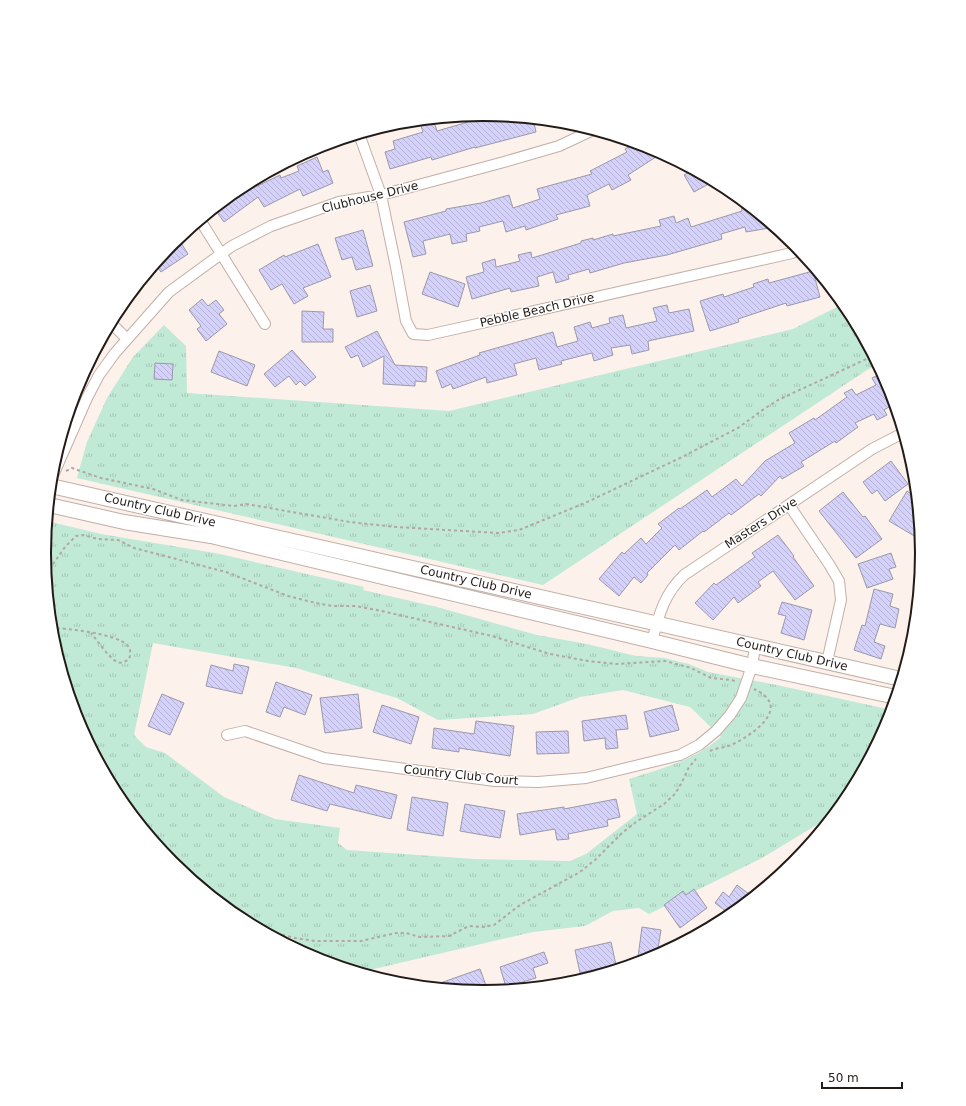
<svg xmlns="http://www.w3.org/2000/svg" width="966" height="1106" font-family="'DejaVu Sans',sans-serif">
<defs>
<pattern id="grass-tufts" width="24" height="20" patternUnits="userSpaceOnUse"><rect width="24" height="20" fill="#c0e9d6"/><path d="M3 7l-1-3M5 7V3M7 7l1-3M15 17l-1-3M17 17v-4M19 17l1-3" fill="none" stroke="#a5c7b7"/></pattern>
<pattern id="building-back-hatch" width="6" height="6" patternUnits="userSpaceOnUse"><rect width="6" height="6" fill="#d4d1fa"/><path d="M-1 5l2 2M0 0l6 6M5-1l2 2" fill="none" stroke="#b6b3d6"/></pattern>
</defs>
<rect width="100%" height="100%" fill="#fdf1ec"/>
<path fill="url(#grass-tufts)" fill-rule="evenodd" d="M843,304L848,309L878,365L867,370L543,585L77,478L87,442L107,398L133,357L164,325L186,346L187,393L449,411L793,329Z
M47,521L101,534L215,553L364,587L363,590L437,607L537,635L587,644L636,656L664,658L689,664L708,672L772,684L892,710L888,721L848,797L833,815L762,858L649,914L639,908L613,911L585,926L533,932L361,972L315,958L239,918L172,863L118,797L77,721L52,638L44,553ZM153,643L296,668L397,698L438,720L533,714L580,697L623,690L690,707L721,737C692,761 664,768 629,779L637,814L586,854L570,861L475,859L347,850L338,843L340,828L275,819L224,797L165,753L146,747L134,735Z"/>
<path fill="url(#building-back-hatch)" stroke="#9a99aa" d="M482,114L483,117L492,115L533,119L536,132L475,148V147L432,160L431,157L390,169L385,152L395,149L393,141L423,132L421,126L434,122L437,131L468,122L466,116Z
M635,143L651,148L662,153L628,175L631,180L612,190L609,184L587,195L590,206L556,215L558,219L526,230L525,226L506,232L503,221L479,227L480,231L466,234L467,241L452,244L450,234L423,241L426,254L413,257L404,222L446,211V209L481,203L509,195L513,208L540,199L537,189L592,174L590,171L627,152L625,149Z
M317,157L323,172L328,170L333,183L303,196L300,189L264,207L258,197L224,222L214,208L237,190L241,194L280,175L281,178L299,171L297,166Z
M693,170L714,181L694,192L684,175Z
M741,199L775,227L746,232L745,227L721,234L722,239L667,255L624,263L590,273L589,269L568,275L569,279L556,283L553,272L537,277L539,286L511,292L510,288L472,299L466,277L484,272L482,263L495,259L496,267L520,261L518,255L531,252L532,258L581,243V241L593,238V240L613,234V236L661,226L659,220L674,216L676,223L688,218L691,227L742,211Z
M363,230L373,266L356,270L352,257L342,260L335,238Z
M178,238L188,254L161,272L155,264L173,242Z
M318,244L331,277L303,288L308,296L294,304L282,284L271,290L259,270L284,255L285,257Z
M813,271L820,297L787,306L786,303L738,319L739,322L710,331L700,301L723,294L724,297L754,287L753,284L768,279L769,283Z
M430,272L465,284L458,307L422,294Z
M370,285L377,311L357,317L350,291Z
M202,299L208,306L216,300L224,310L219,314L227,324L206,341L197,329L201,326L189,310Z
M667,305L669,313L689,309L694,331L648,341L649,350L632,354L630,345L611,348L613,355L594,361L592,353L561,361L562,364L539,370L536,358L514,364L517,375L487,383L486,377L453,389L451,384L442,388L436,371L480,355L479,353L553,332L557,347L578,341L574,327L590,322L592,328L610,323L609,318L623,315L626,328L657,321L653,308Z
M302,311L324,312L323,329H333V342H302Z
M377,331L395,365L427,367L426,382L415,381V386L383,384L384,356L363,367L358,355L351,358L345,347Z
M292,350L316,377L305,386L300,381L296,385L289,376L275,387L264,374Z
M219,351L255,365L247,386L211,372Z
M155,363L173,364L172,380L154,379Z
M880,374L883,380L885,379L889,385L894,404L884,410L887,415L877,420L874,414L855,423L858,427L836,443L835,441L801,462L804,466L782,479L780,476L761,496L759,494L731,515L729,513L704,532L703,531L679,550L675,545L647,573L648,575L641,583L634,577L619,596L599,579L622,552L624,554L641,538L646,544L662,528L658,524L679,508L680,509L707,490L712,497L736,479L742,486L765,461L795,443L789,433L814,418L815,420L847,397L844,393L852,389L856,395L876,385L872,378Z
M891,461L908,484L885,501L877,490L872,494L863,482Z
M907,491L916,497L917,500L913,507L918,510L920,530L916,537L889,521Z
M843,492L863,517L865,516L882,539L856,558L819,511Z
M778,535L794,556L793,557L814,586L795,600L773,571L758,582L761,586L738,603L734,597L713,620L695,603L714,583L716,585L755,557L752,553Z
M891,553L896,567L889,569L893,579L867,588L858,564Z
M874,589L893,594L890,606L899,609L895,628L880,624L874,642L885,646L881,659L854,650L862,625L865,626Z
M782,602L812,610L804,640L781,633L786,616L778,614Z
M234,664L249,667L242,694L206,686L211,665L233,671Z
M276,682L312,695L305,715L284,707L280,717L266,712Z
M162,694L184,703L170,735L148,726Z
M358,694L362,728L325,733L320,698Z
M382,705L419,717L411,744L373,732Z
M672,705L679,730L650,737L644,712Z
M626,715L628,729L616,730L618,748L606,749L605,738L584,741L582,721Z
M476,721L514,726L510,756L459,748V752L432,748L434,728L474,734Z
M568,731L569,753L537,754L536,732Z
M299,775L354,793L356,785L397,795L391,819L330,804L327,811L291,800Z
M412,797L448,803L443,836L407,830Z
M616,799L620,817L607,820L608,826L568,834L569,839L557,840L555,829L520,835L517,814L564,807V809Z
M465,804L505,811L500,838L460,831Z
M737,885L749,894L741,904L743,905L731,915L715,903L723,892L729,897Z
M694,889L707,908L680,928L664,905L683,891L686,895Z
M642,927L661,930L657,955L650,959L638,957Z
M611,942L616,965L580,973L575,950Z
M544,952L548,963L533,968L536,978L506,987L500,967Z
M480,969L488,991L429,987Z"/>
<g fill="none" stroke-linecap="round" stroke-linejoin="round">
<defs>
<path id="street" d="M359,134L381,195L396,267L406,321L413,334L428,335L792,253L799,250
M200,220L265,324
M111,323L127,339
M51,480L87,398L99,375L115,353L169,292L232,246L271,226L339,202L381,195L504,162L559,146L593,130
M789,505L829,564L839,581L841,600L827,662
M652,641C659,615 664,594 684,575L872,449L903,433
M227,735L245,731L324,758L495,781L538,782L586,778L680,755L699,745L716,731L730,715L741,698L752,666L755,647"/>
<path id="secondary" d="M51,486L901,679
M49,505L124,522L211,536L652,641L752,666L896,697"/>
</defs>
<use href="#street" stroke="#c2afa6" stroke-width="12"/>
<use href="#secondary" stroke="#c2afa6" stroke-width="16"/>
<path stroke="#b2a7a3" stroke-width="2" stroke-dasharray="3 3" stroke-linecap="butt" d="M66,471L72,468L101,478L153,489L182,500L234,506L246,504L350,522L396,527L498,533L519,530L585,503L680,458L738,428L764,409L778,400L873,356
M46,574L65,547L76,536L83,535L98,539L118,540L134,548L226,572L288,596L316,603L332,606H355L377,610L492,636L550,654L588,661L616,664L665,661L691,668L711,678L732,680L737,682
M51,628C67,628 116,634 127,645C131,649 131,654 129,659C126,661 122,664 117,662C109,658 97,640 91,633
M710,751C716,748 724,748 731,745C743,740 776,720 770,703C767,696 760,692 754,689
M243,920L275,933L295,938L315,941H361L396,933H406L420,937L449,936L469,926L483,927L494,925L520,905L580,872L595,860L622,833L636,822L664,804L675,794L682,782L689,767L696,759"/>
<use href="#street" stroke="#fff" stroke-width="10"/>
<use href="#secondary" stroke="#fff" stroke-width="14"/>
</g>
<g text-anchor="middle" dominant-baseline="central" stroke-width="3" stroke-linejoin="round" paint-order="stroke">
<g font-size="12" fill="#221b17" stroke="#fff">
<text transform="translate(370 197) rotate(-14)">Clubhouse Drive</text>
<text transform="translate(537 310) rotate(-13)">Pebble Beach Drive</text>
<text transform="translate(160 510) rotate(13)">Country Club Drive</text>
<text transform="translate(761 523) rotate(-33)">Masters Drive</text>
<text transform="translate(476 582) rotate(13)">Country Club Drive</text>
<text transform="translate(792 654) rotate(13)">Country Club Drive</text>
<text transform="translate(461 775) rotate(6)">Country Club Court</text>
</g>
</g>
<path d="M0 0H966V1106H0ZM51 553a432 432 0 1 1 864 0a432 432 0 1 1-864 0Z" fill="#fff" fill-rule="evenodd"/>
<path fill="none" stroke="#221b17" stroke-width="2" d="M51 553a432 432 0 1 1 864 0a432 432 0 1 1-864 0Z"/>
<path d="M822 1082v6h80v-6" fill="none" stroke="#221b17" stroke-width="2"/>
<text x="828" y="1082" font-size="12" fill="#221b17" stroke="#ffffff" stroke-width="3" paint-order="stroke">50 m</text>
</svg>
